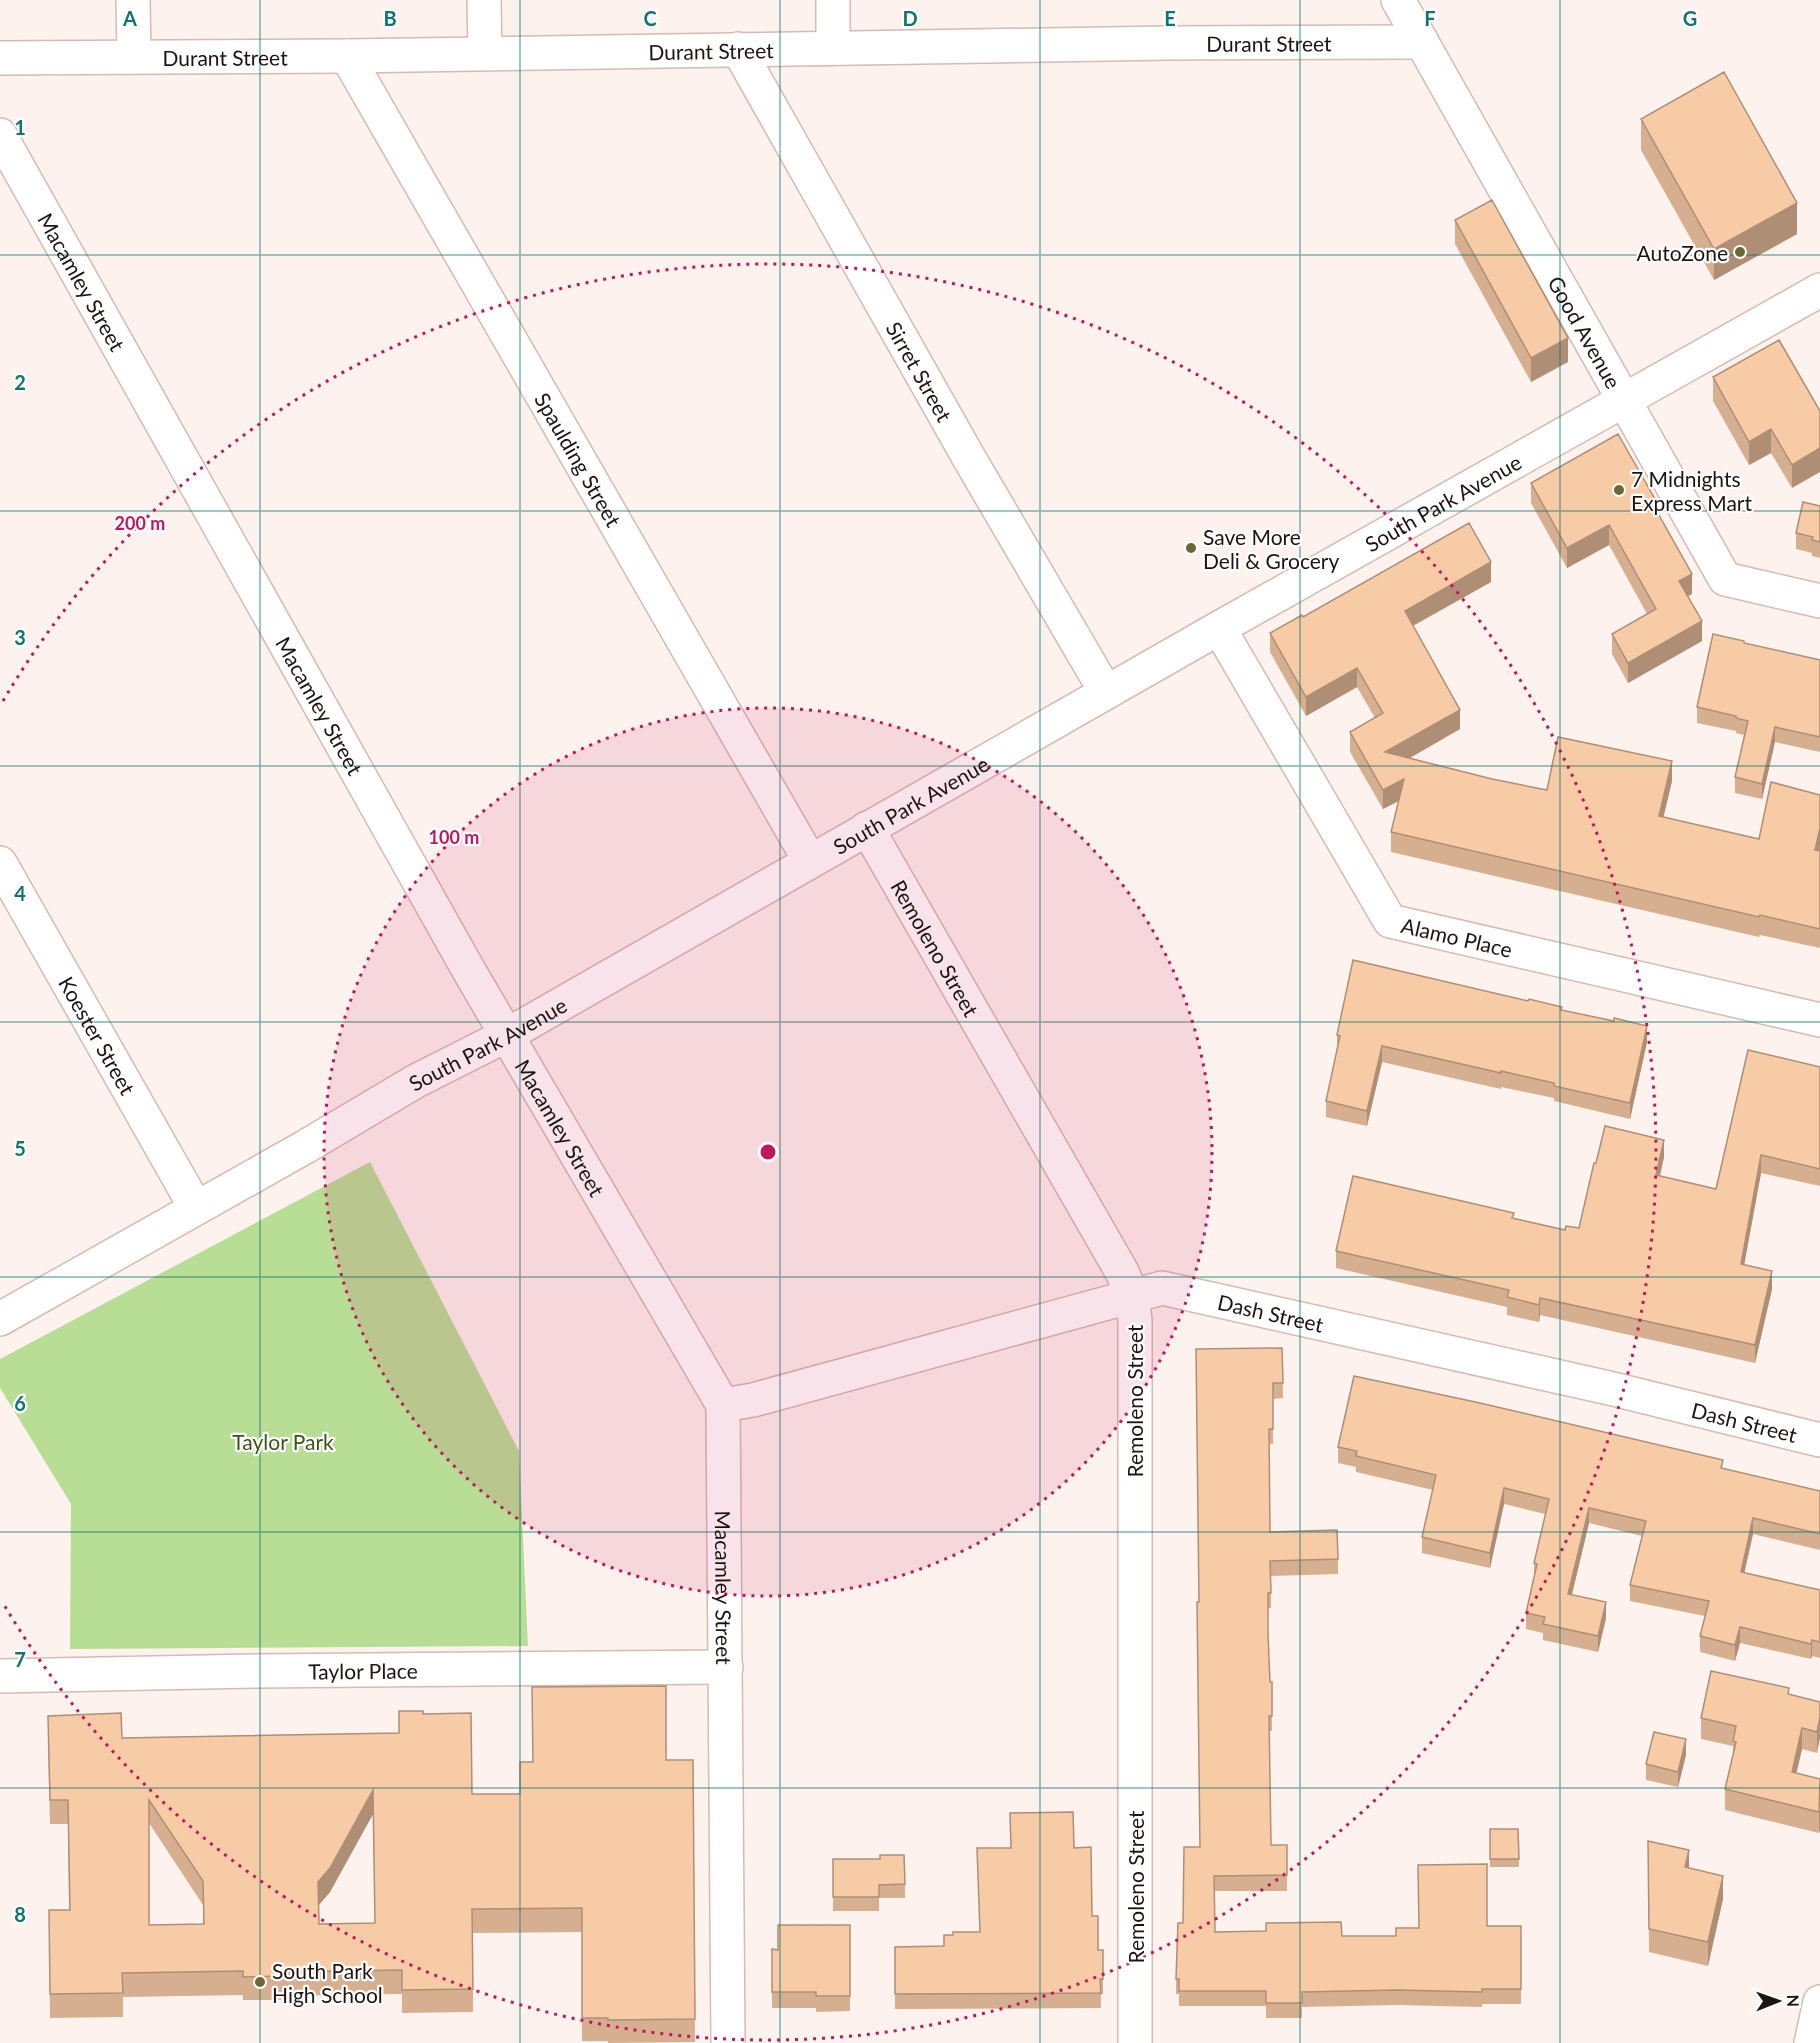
<svg xmlns="http://www.w3.org/2000/svg" width="1820" height="2043" font-family="Lato,sans-serif">
<rect width="100%" height="100%" fill="#fdf2ee"/>
<path fill="#b8de95" d="M370,1162L519,1451L528,1646L70,1649L71,1504L0,1388V1359Z"/>
<g fill="none" stroke-linecap="round" stroke-linejoin="round">
<defs>
<g id="minor">
<path d="M133,0L134,56"/>
<path d="M484,0L485,53"/>
<path id="s1" d="M1398,0L1725,579L1820,601"/>
<path d="M833,48V0"/>
<path id="s2" d="M738,49L969,458L1106,692"/>
<path id="s3" d="M347,56L810,861"/>
<path id="s4" d="M0,58L347,56L1168,43L1422,42"/>
<path id="s5" d="M0,135L468,969L723,1405L728,2043"/>
<path id="s6" d="M1219,628L1390,921L1820,1020"/>
<path id="s7" d="M867,828L1122,1272L1132,1295L1135,1320V2043"/>
<path id="s8" d="M0,863L196,1208"/>
<path id="s9" d="M723,1405L753,1400L1162,1288L1609,1388L1820,1440"/>
<path id="s10" d="M0,1676L255,1671L726,1667"/>
<path d="M1811,2043L1820,2002"/>
</g>
<g id="major">
<path id="s11" d="M0,1319L305,1147L416,1081L507,1035L1219,628L1820,290"/>
</g>
</defs>
<use href="#minor" stroke="#d5bbb2" stroke-width="36"/>
<use href="#major" stroke="#d5bbb2" stroke-width="36"/>
<use href="#minor" stroke="#fff" stroke-width="33"/>
<use href="#major" stroke="#fff" stroke-width="33"/>
</g>
<path fill="#d5af90" fill-rule="evenodd" d="M1641,119L1797,234L1714,280L1641,150Z
M1455,220L1568,362L1531,382L1455,244Z
M1713,377L1820,411L1792,488L1771,453L1749,465L1713,401Z
M1531,483L1655,507L1692,594L1688,596L1702,641L1628,683L1612,654V634L1647,614L1609,545L1567,568L1531,503Z
M1820,506V558L1812,556V553L1796,549V533Z
M1491,582L1413,626L1460,729L1410,758L1492,779L1547,790L1672,781L1663,817L1759,839L1820,795V948L1760,935L1759,937L1391,852V832L1399,801L1383,809L1350,752V732L1375,718L1357,687L1306,716L1270,652V633L1303,617Z
M1744,643L1820,660V752L1775,742L1762,799L1735,793V777L1744,735L1736,733V731L1697,723V707Z
M1562,1010L1647,1042L1630,1119L1554,1101V1098L1501,1087V1089L1382,1062L1367,1126L1326,1117V1101L1337,1051V1035Z
M1820,1067V1186L1761,1173L1744,1265L1772,1289L1755,1363L1540,1315L1539,1322L1507,1315V1307L1336,1268V1251L1514,1218L1565,1230L1579,1228L1596,1163L1664,1157L1660,1176L1716,1189Z
M1282,1348L1283,1398L1273,1399V1444H1269L1270,1532L1338,1559V1574L1271,1576V1608H1268V1638L1270,1682H1272V1731H1269L1271,1845H1287V1891H1214L1215,1932L1342,1936H1396L1487,1926H1521V2004H1482V2007L1397,2005L1302,2007V2018H1266V2006H1179V1994H1176V1979L1183,1923L1200,1847L1199,1602Z
M1338,1447L1723,1469L1820,1491V1550L1753,1534L1744,1573L1820,1590V1658L1812,1656L1811,1659L1740,1643L1735,1661L1700,1652V1636L1705,1616L1630,1601V1585L1642,1536L1589,1523L1572,1595L1606,1618L1598,1652L1543,1640V1633L1526,1629V1613L1534,1579V1563L1545,1514L1504,1504L1490,1568L1422,1553V1537L1433,1490L1356,1472V1467L1338,1463Z
M1789,1694L1820,1702L1817,1753L1802,1749L1796,1773L1820,1779L1819,1833L1725,1810V1789L1733,1757V1746L1701,1739V1718Z
M423,1714L472,1794H520L666,1760H693L695,2042L608,2043V2041H582V1932L473,1933V2012L402,2013V1994L281,1996V2000H243V1995L123,1997V2017L50,2018L49,1934L69,1910L68,1824H50L48,1740L122,1738L399,1733ZM373,1814L375,1923L319,1924L318,1906L330,1892ZM149,1823L203,1905V1924L149,1925Z
M1686,1755L1678,1787L1646,1780V1764Z
M1490,1829H1518L1519,1867H1490Z
M1648,1841L1723,1899L1708,1966L1649,1952Z
M1074,1848L1092,1916L1098,1950H1103V1994H1101V2008L895,2009V1947L944,1946L953,1935L979,1932Z
M833,1859L905,1884V1898H879V1911H833Z
M850,1925V2011L816,2012V2008H772V1949L778,1950Z"/>
<path fill="#ae8e75" d="M1797,203V234L1714,280V249Z
M1568,338V362L1531,382V358Z
M1771,429V453L1749,465V442Z
M1820,448V472L1792,488V465Z
M1609,525V545L1567,568V548Z
M1491,562V582L1405,630V611Z
M1692,574V594L1679,601V581Z
M1702,621V641L1628,683V663Z
M1357,668V687L1306,716V697Z
M1460,710V729L1385,772V752Z
M1775,727V742L1762,799V784Z
M1672,761V781L1659,836V816Z
M1404,779V798L1383,809V790Z
M1820,828V848L1815,869V850Z
M1647,1026V1042L1630,1119V1103Z
M1382,1046V1062L1367,1126V1111Z
M1664,1140V1157L1656,1192V1175Z
M1761,1155V1173L1741,1282V1264Z
M1772,1271V1289L1755,1363V1345Z
M1540,1298V1315L1539,1322V1305Z
M1504,1488V1504L1490,1568V1553Z
M1589,1508V1523L1568,1610V1594Z
M1753,1518V1534L1741,1588V1572Z
M1606,1602V1618L1598,1652V1636Z
M1740,1627V1643L1735,1661V1645Z
M1812,1640V1656L1811,1659V1644Z
M1820,1717V1738L1817,1753V1732Z
M1802,1728V1749L1792,1793V1772Z
M1686,1739V1755L1678,1787V1772Z
M373,1790V1814L330,1892L318,1906V1882Z
M1820,1809V1830L1819,1833V1812Z
M1689,1850V1873L1685,1867Z
M1723,1876V1899L1708,1966V1942Z"/>
<path fill="#f8cba7" stroke="#ae8e75" stroke-width="1.5" fill-rule="evenodd" d="M1724,72L1797,203L1714,249L1641,119Z
M1492,200L1568,338L1531,358L1455,220Z
M1779,340L1820,411V448L1792,465L1771,429L1749,442L1713,377Z
M1618,434L1655,499L1651,501L1692,574L1679,581L1702,621L1628,663L1612,634L1656,609L1609,525L1567,548L1531,483Z
M1803,502L1820,506V542L1812,540L1813,537L1796,533Z
M1469,523L1491,562L1405,611L1460,710L1385,752L1492,779L1547,790L1558,737L1672,761L1659,816L1759,839L1771,782L1820,795V828L1815,850L1820,851V929L1760,915L1759,917L1391,832L1404,779L1383,790L1350,732L1383,713L1357,668L1306,697L1270,633L1302,615L1303,617Z
M1713,634L1744,641V643L1820,660V737L1775,727L1762,784L1735,777L1748,721L1736,718V716L1697,707Z
M1353,960L1528,1001L1529,999L1562,1007L1561,1010L1614,1021V1018L1647,1026L1630,1103L1554,1086V1083L1501,1071V1073L1382,1046L1367,1111L1326,1101L1340,1036L1337,1035Z
M1748,1050L1820,1067V1169L1761,1155L1741,1264L1772,1271L1755,1345L1540,1298L1539,1305L1507,1297L1509,1290L1336,1251L1353,1176L1514,1213L1512,1218L1565,1230L1566,1226L1579,1228L1594,1163H1596L1605,1126L1664,1140L1656,1175L1716,1189Z
M1282,1348L1283,1383H1273V1429H1269L1270,1532L1337,1530L1338,1559L1270,1561L1271,1593H1268V1634L1270,1682H1272V1716H1269L1271,1845H1287V1875L1214,1876L1215,1932L1266,1931V1923L1341,1922L1342,1936H1396V1928H1419L1418,1865L1487,1864V1926H1521V1989H1482V1992L1397,1990L1302,1992V2003H1266V1991H1179V1979H1176L1178,1923H1183L1184,1847H1200L1197,1602H1199L1196,1349Z
M1354,1376L1480,1403L1723,1460L1721,1468L1820,1491V1534L1753,1518L1741,1572L1820,1590V1642L1812,1640L1811,1644L1740,1627L1735,1645L1700,1636L1709,1601L1630,1585L1646,1521L1589,1508L1568,1594L1606,1602L1598,1636L1543,1624L1545,1617L1526,1613L1537,1564L1534,1563L1549,1499L1504,1488L1490,1553L1422,1537L1436,1475L1356,1456L1357,1451L1338,1447Z
M1711,1671L1789,1688L1788,1694L1820,1702V1717L1817,1732L1802,1728L1792,1772L1820,1779L1819,1812L1725,1789L1736,1742L1733,1741L1736,1726L1701,1718Z
M666,1686V1760H693L695,2019L608,2020V2018H582V1908L472,1909L473,1989L402,1990V1970L281,1972V1976L243,1977V1971L122,1973L123,1993L50,1994L49,1910H70L68,1800H50L48,1716L121,1713L122,1738L399,1733V1711H423V1714L471,1713L472,1794H520V1762H533L532,1687ZM373,1790L375,1923L319,1924L318,1882L330,1868ZM149,1800L203,1881L204,1924L149,1925Z
M1654,1732L1686,1739L1678,1772L1646,1764Z
M1073,1812L1074,1848L1091,1847L1092,1916H1098V1950H1103V1979H1100L1101,1993L895,1994V1947L944,1946V1935H953V1932H980L977,1848H1011L1010,1813Z
M1490,1829H1518L1519,1859H1490Z
M1648,1841L1689,1850L1685,1867L1723,1876L1708,1942L1649,1929Z
M880,1855H904L905,1884L879,1885V1897H833V1859H880Z
M778,1925H850V1996H816V1992H772V1949L778,1950Z"/>
<path fill="none" stroke="#0f766e" stroke-width="1.5" stroke-opacity="0.55" d="M260,0V2043M520,0V2043M780,0V2043M1040,0V2043M1300,0V2043M1560,0V2043M0,255H1820M0,511H1820M0,766H1820M0,1022H1820M0,1277H1820M0,1532H1820M0,1788H1820"/>
<circle cx="768" cy="1152" r="444" fill="#c2185b" fill-opacity=".12"/>
<g fill="none" stroke="#c2185b" stroke-width="3" stroke-dasharray="3 6">
<circle cx="768" cy="1152" r="444"/>
<path d="M3 701A888 888 0 1 1 3 1603"/>
</g>
<g fill="#6e6734" stroke="#fff" stroke-width="2">
<circle cx="1740" cy="252" r="6"/>
<circle cx="1619" cy="490" r="6"/>
<circle cx="1191" cy="548" r="6"/>
<circle cx="260" cy="1982" r="6"/>
</g>
<g text-anchor="middle" dominant-baseline="central" stroke-width="4.5" stroke-linejoin="round" paint-order="stroke">
<g font-size="21" fill="#1d1411" stroke="#fff">
<text stroke="none"><textPath href="#s4" startOffset="1269">Durant Street</textPath></text>
<text stroke="none"><textPath href="#s4" startOffset="711">Durant Street</textPath></text>
<text stroke="none"><textPath href="#s4" startOffset="225">Durant Street</textPath></text>
<text stroke="none"><textPath href="#s5" startOffset="168">Macamley Street</textPath></text>
<text stroke="none"><textPath href="#s1" startOffset="381">Good Avenue</textPath></text>
<text stroke="none"><textPath href="#s2" startOffset="370">Sirret Street</textPath></text>
<text stroke="none"><textPath href="#s3" startOffset="465">Spaulding Street</textPath></text>
<text stroke="none"><textPath href="#s11" startOffset="1658">South Park Avenue</textPath></text>
<text stroke="none"><textPath href="#s5" startOffset="654">Macamley Street</textPath></text>
<text stroke="none"><textPath href="#s11" startOffset="1046">South Park Avenue</textPath></text>
<text stroke="none"><textPath href="#s6" startOffset="408">Alamo Place</textPath></text>
<text stroke="none"><textPath href="#s7" startOffset="138">Remoleno Street</textPath></text>
<text stroke="none"><textPath href="#s8" startOffset="198">Koester Street</textPath></text>
<text stroke="none"><textPath href="#s11" startOffset="560">South Park Avenue</textPath></text>
<text stroke="none"><textPath href="#s5" startOffset="1140">Macamley Street</textPath></text>
<text stroke="none"><textPath href="#s9" startOffset="566">Dash Street</textPath></text>
<text transform="translate(1134 1401) rotate(-90)">Remoleno Street</text>
<text stroke="none"><textPath href="#s9" startOffset="1052">Dash Street</textPath></text>
<text stroke="none"><textPath href="#s5" startOffset="1644">Macamley Street</textPath></text>
<text stroke="none"><textPath href="#s10" startOffset="363">Taylor Place</textPath></text>
<text transform="translate(1135 1887) rotate(-90)">Remoleno Street</text>
</g>
<g font-size="21" fill="#1d1411" stroke="#fff" text-anchor="start">
<text x="1728" y="252" text-anchor="end">AutoZone</text>
<text x="1631" y="478">7 Midnights<tspan x="1631" dy="24">Express Mart</tspan></text>
<text x="1203" y="536">Save More<tspan x="1203" dy="24">Deli &amp; Grocery</tspan></text>
<text x="272" y="1970">South Park<tspan x="272" dy="24">High School</tspan></text>
</g>
<g font-size="21" fill="#39531b" stroke="#fff">
<text x="283" y="1441">Taylor Park</text>
</g>
</g>
<g font-size="20" text-anchor="middle" font-weight="bold" fill="#0f766e" stroke="#fff" stroke-width="4.5" stroke-linejoin="round" paint-order="stroke">
<text x="130" y="26">A</text>
<text x="390" y="26">B</text>
<text x="650" y="26">C</text>
<text x="910" y="26">D</text>
<text x="1170" y="26">E</text>
<text x="1430" y="26">F</text>
<text x="1690" y="26">G</text>
<text x="20" y="135">1</text>
<text x="20" y="390">2</text>
<text x="20" y="645">3</text>
<text x="20" y="901">4</text>
<text x="20" y="1156">5</text>
<text x="20" y="1411">6</text>
<text x="20" y="1667">7</text>
<text x="20" y="1922">8</text>
</g>
<circle cx="768" cy="1152" r="9" fill="#c2185b" stroke="#fff" stroke-width="3"/>
<g font-size="18" text-anchor="middle" font-weight="bold" fill="#c2185b" stroke="#fff" stroke-width="4.5" stroke-linejoin="round" paint-order="stroke">
<text x="140" y="530">200 m</text>
<text x="454" y="844">100 m</text>
</g>
<g transform="translate(1778 2001) rotate(89)" stroke="#ffffff" stroke-width="4.5" paint-order="stroke">
<path d="M0-4.5L10 22L0 15L-10 22Z" fill="#1d1411"/>
<text y="-9" font-size="16" font-weight="bold" text-anchor="middle" fill="#1d1411">N</text>
</g>
</svg>
